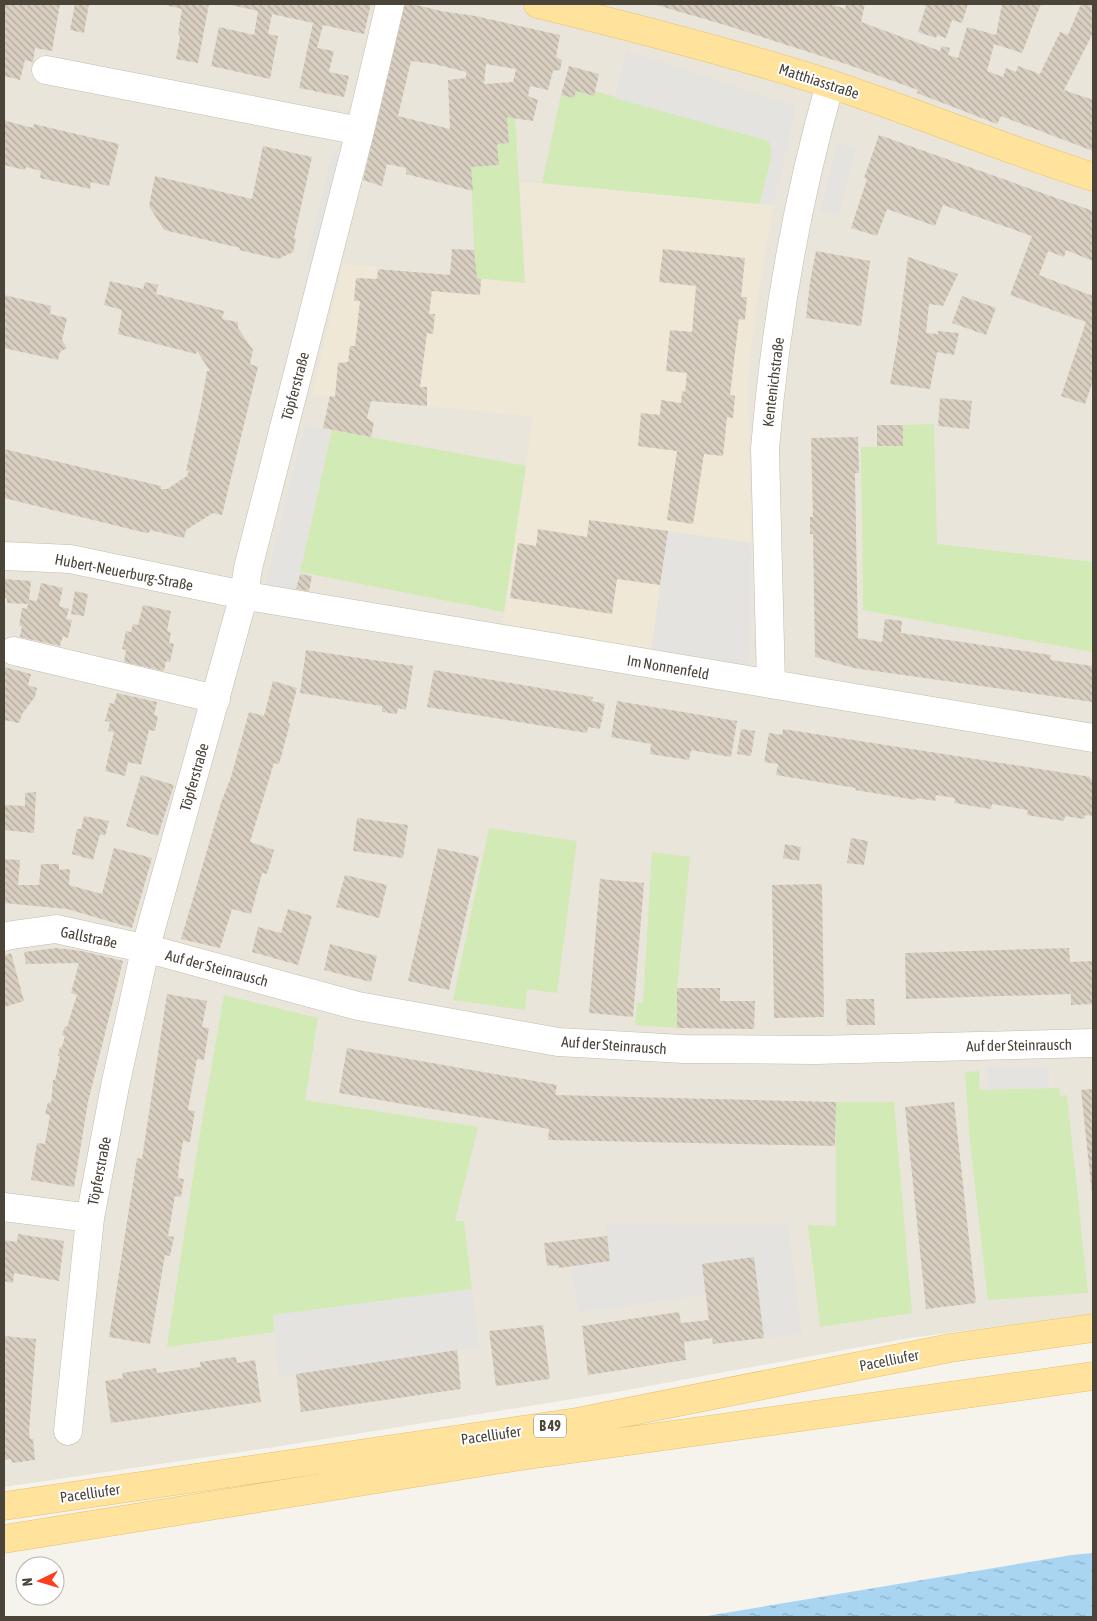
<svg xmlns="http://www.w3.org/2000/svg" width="1097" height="1621" font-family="'Asap Condensed',sans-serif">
<defs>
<pattern id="water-ripples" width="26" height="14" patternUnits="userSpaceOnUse" patternTransform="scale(1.25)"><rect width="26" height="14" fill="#a9d4f2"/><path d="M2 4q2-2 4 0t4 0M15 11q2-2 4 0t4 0" fill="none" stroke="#8caec5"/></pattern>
<pattern id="building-back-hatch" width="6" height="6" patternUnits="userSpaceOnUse" patternTransform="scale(1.25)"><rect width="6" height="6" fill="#d8cfc1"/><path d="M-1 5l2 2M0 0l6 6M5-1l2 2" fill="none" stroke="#b1aa9e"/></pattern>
</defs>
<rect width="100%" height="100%" fill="#f6f3ec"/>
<path fill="#eae5da" d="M4,4H1093V1314L909,1338L622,1391L275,1447L4,1487Z"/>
<path fill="#efe8d6" d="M520,183H542L773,205L755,311L748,381L751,543L668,531L651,650L502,627L526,466L532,416L312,395L343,264L525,283Z"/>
<path fill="#d2eab5" d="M576,91L593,96L595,91L769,141L772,154L760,204L542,183L561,95L574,98Z
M507,117H515L525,283L477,278L474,250L471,167L499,165L497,144L509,143Z
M934,424L937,544L1093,562V652L863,610L861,447L903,446V425Z
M332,430L526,466L504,612L300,572Z
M489,828L577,841L557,993L527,989L525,1010L453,1000Z
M652,852L690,857L677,988V1028L635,1025L637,1003H643Z
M224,995L318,1018L305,1100L478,1127L455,1221H464L472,1289L274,1315V1332L167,1347L198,1145Z
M979,1071L980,1090L1059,1088L1060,1096L1067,1095L1088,1293L988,1300L970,1142L965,1072Z
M836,1102H894L912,1313L820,1327L808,1225L836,1226Z"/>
<path fill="#e5e3e0" d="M627,51L795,106L794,119L773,205L760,204L772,154L769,141L615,98Z
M838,143L856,148L838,216L820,211Z
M332,153L342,155L315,267L305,265Z
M305,425L332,430L295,592L265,586Z
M668,531L751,543L750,656L745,667L651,650Z
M1049,1067V1088L988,1089L987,1068Z
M605,1223L788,1225L802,1334L764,1338L754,1258L702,1264L706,1295L578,1312L571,1266L610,1261Z
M472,1289L479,1348L279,1377L273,1315Z"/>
<path fill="url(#water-ripples)" d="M1093,1553V1617H701L1072,1555Z"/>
<path fill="url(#building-back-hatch)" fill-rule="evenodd" d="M4,4H60L52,51L35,48L33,62L25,60L20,80L4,76Z
M75,4H89L84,33L70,30Z
M161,4H209L198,63L176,59L180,37L178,33L182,9Z
M226,4H371L364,34L323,25L317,48L334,51L329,72L349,76L344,97L299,88L313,23L272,14L268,34L278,36L270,79L211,66L219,27L254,35L258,11Z
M405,4H412L441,11L475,16L560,35L556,57L562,60L560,70L553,71L548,90L530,86L528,96L538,100L533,121L507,117L509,143L497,144L499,165L471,167L473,191L406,174V168L387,164L382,186L363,180ZM411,61L434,64L466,72V78L448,80L450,129L398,116ZM486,64L516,69L513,82L484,84Z
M653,4H831L845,9L846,4H865L861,22L940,51L942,46L950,48L948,55L958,58L967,27L996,35L1002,4H1041L1022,53L994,44L987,71L1003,77L1006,68L1016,72L1018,66L1040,74L1060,32L1068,35L1081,4H1093V33L1064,90L1093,100V151L1001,116L997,124L917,93L918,90L846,64L725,25Z
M919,4H968L962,23L952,20L946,38L937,35L936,38L918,32L926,6Z
M569,66L599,74L594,96L576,91L574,98L561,95Z
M4,117L6,121L33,128L34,124L119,144L109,186L91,182L90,189L40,178L41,171L26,167L25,170L4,165Z
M879,135L1093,211V261L1066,250L1064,257L1048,251L1039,275L1093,296V381L1085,404L1061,396L1086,322L1010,295L1032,236L943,205L935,226L887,209L877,236L851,228L867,179L864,178Z
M263,146L312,157L294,238L296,239L293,252L278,259L239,250L240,248L164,230L149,206L155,176L252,199Z
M452,249L474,250L477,278L481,279L480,295L432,291L429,314H435L433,334L427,333L420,387H427V406L371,401L367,418L374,423L371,437L323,428L330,396L335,397L338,363L348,362L350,346H355L360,301H354L356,278L377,279L378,269L450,275Z
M663,249L745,258L741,297H747L745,320L739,319L730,395L735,396L733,418L727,417L723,456L704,454L693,524L667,520L677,451L638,446L641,413L660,415L661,400L681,403L682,391L685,392L687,373L666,371L670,330L692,332L696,286L659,282Z
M816,251L870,261L861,326L806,318L810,282Z
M908,257L958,274L943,306L929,304L926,333L938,334V331L959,333L954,355L937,352L930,389L890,384L897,345Z
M110,281L143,289L145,282L158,285L156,294L224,311L222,319L238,322V328L253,350L250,364L258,367L222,515L213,513L186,530L184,538L150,530L149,533H146L4,498V449L161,486V489H167L187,476L189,471H186L201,405L207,371H210L197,351L196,354L118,334L122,310L104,305Z
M4,295L51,306L50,314L67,318L62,340L67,348L60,352L58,360L4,348Z
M962,296L996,308L986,335L952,323Z
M940,398L972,401L969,429L938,426Z
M877,425H903V446H877Z
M858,437L859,473H855V477L858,638L882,642L885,619L902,621L901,633L1051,655L1050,660L1093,666V702L854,668L815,657L813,534H810V517H813L811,438Z
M589,520L668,531L660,585L617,579L612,614L510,598L518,543L536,546L538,529L587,537Z
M300,574L312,576L309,591L296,589Z
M4,579L31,581L29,600L37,601L41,583L63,588L59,606L69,609L66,619L72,620L68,638L63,636L60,646L20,637L22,626H19L22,608L27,609L28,604L7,603V598H4Z
M75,591L88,594L84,616L71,614Z
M143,605L171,611L167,631L171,632L169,643L174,644L170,662L166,661L164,671L124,662L126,650L122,649L126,631L131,632L133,624L138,625Z
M306,650L413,666L406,710L398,708L397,714L382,712V706L300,693Z
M4,667L31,674L28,685L37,688L35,697L22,714L19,723L4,720Z
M434,670L593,697L592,701L605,704L600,729L588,727L587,733L427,707Z
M273,681L297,688L288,723L290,724L279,764L274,763L250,842L274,850L267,874L262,873L251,914L232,909L220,948L181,939L221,803L231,777L249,712L264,716Z
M117,693L157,702L154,715L158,716L155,731L149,730L141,765L128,762L125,776L105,771L114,732L108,731L110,722L105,721L110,703L114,704Z
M617,701L737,721L731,757L691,750L689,760L650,754L651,744L611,737Z
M741,729L755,731L751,756L737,754Z
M783,729L1091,777L1090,779H1093V816L1085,815L1084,819L1065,816L1064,821L1027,815L1028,810L992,804L991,809L954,803L955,798L936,795L935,801L916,798V800L855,790L856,788L776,775L778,764L764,762L769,733L782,735Z
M141,775L174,785L158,836L126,826Z
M36,792L34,833L4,830V805L25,806V793Z
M84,816L109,821L105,836L100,834L93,860L72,854L77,829H81Z
M357,818L408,825L403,858L353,851Z
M851,838L868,841L864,865L847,863Z
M785,844L801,847L799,861L783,858Z
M114,848L152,858L132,928L67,909L4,903V859L20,860L18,885H39L41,864H59V870L70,869L69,885L102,894Z
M438,848L479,857L449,990L408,981Z
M345,875L387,885L379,918L336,907Z
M600,879L644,883L633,1017L589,1013Z
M822,884L824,1017L774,1018L772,885Z
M288,909L312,916L298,965L252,952L258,927L281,933Z
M330,944L377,956L371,982L324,970Z
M56,948L82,951L123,961L88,1102L74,1187L31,1180L37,1143L45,1144L50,1115L45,1114L48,1102L51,1103L53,1080H55L60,1056H58L60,1047H62L65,1036L62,1035L65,1026L67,1027L77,995L71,993L79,963L26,964L24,952Z
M1069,948L1070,962L1093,961V1004L1071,1005V994L906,999L905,953Z
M11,953L24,1001L4,1007V956Z
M677,988H720V1001H755L754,1029L677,1028Z
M167,994L207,1001L202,1027L209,1028L204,1060L197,1059L188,1110L195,1111L190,1142L183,1141L179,1165L178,1178L184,1179L181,1197L175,1196L168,1236L174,1237L170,1256L165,1255L150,1344L109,1337L137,1158L142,1159Z
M846,999H874L875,1025H847Z
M347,1048L557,1085L555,1095L836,1102L835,1146L548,1140L549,1129L339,1093Z
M1093,1089V1194H1092L1081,1090Z
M954,1102L976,1303L926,1309L905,1107Z
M18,1234L64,1241L59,1281L14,1273L13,1283L4,1281V1240L17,1242Z
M607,1236L610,1261L559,1268L558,1265L547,1266L544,1243Z
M754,1257L764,1338L713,1344L712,1338L684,1342L686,1360L588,1375L582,1326L679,1312L681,1323L709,1320L702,1264Z
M543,1325L550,1379L496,1386L489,1331Z
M4,1336L36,1339L29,1431L30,1439H33L35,1460L12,1463L11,1459L4,1460Z
M457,1350L461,1389L301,1412L296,1374Z
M236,1357L237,1363L255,1360L261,1402L111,1423L105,1381L123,1378L122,1373L156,1368L157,1373L201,1367L200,1362Z"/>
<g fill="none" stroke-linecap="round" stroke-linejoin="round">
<defs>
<path id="minor" d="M46,70L360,131
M4,556L70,559L253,597L1093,738
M14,651L216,699
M771,684L765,449C775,326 796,203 830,84
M4,937L12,935L56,929L156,951L358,1006L558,1042L683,1049L815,1050L1093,1043
M4,1207L90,1218
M68,1431L90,1218L115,1086L145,950L244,595L248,568L360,131L390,4"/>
<path id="major" d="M538,4C636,28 734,53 830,84C918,113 1005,149 1093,177
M4,1506L577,1422L950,1348L1093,1328
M4,1539L514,1457L1093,1376"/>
</defs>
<use href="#minor" stroke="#c2bbae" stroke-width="29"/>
<use href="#major" stroke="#e6c16a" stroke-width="29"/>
<use href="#minor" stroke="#fff" stroke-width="28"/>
<use href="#major" stroke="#ffe39c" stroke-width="28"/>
</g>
<g text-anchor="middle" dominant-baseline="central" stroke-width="4" stroke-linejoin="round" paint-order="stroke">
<rect fill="#fff" stroke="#817c74" stroke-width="1" x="534" y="1414.5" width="32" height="23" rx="4"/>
<g font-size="14" font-weight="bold" fill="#4b4439">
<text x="550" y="1426">B 49</text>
</g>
<g font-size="15" fill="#4b4439" stroke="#fff">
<text transform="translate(819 81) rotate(18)">Matthiasstraße</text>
<text transform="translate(773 382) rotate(-83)">Kentenichstraße</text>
<text transform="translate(295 386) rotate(-75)">Töpferstraße</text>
<text transform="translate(124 572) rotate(11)">Hubert-Neuerburg-Straße</text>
<text transform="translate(668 667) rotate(10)">Im Nonnenfeld</text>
<text transform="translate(194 777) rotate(-74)">Töpferstraße</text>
<text transform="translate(89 937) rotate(12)">Gallstraße</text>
<text transform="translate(217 968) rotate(15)">Auf der Steinrausch</text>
<text transform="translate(614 1045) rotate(4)">Auf der Steinrausch</text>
<text transform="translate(1019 1045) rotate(-1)">Auf der Steinrausch</text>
<text transform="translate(99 1171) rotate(-79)">Töpferstraße</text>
<text transform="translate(889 1360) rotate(-11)">Pacelliufer</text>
<text transform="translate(491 1435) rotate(-8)">Pacelliufer</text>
<text transform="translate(90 1493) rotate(-8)">Pacelliufer</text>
</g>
</g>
<rect width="1097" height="1621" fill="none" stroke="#4b4439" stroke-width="10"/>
<g transform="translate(40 1581) rotate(265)"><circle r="24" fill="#ffffff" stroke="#b7b4b0"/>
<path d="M0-4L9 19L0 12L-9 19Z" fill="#fc3f1d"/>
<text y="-8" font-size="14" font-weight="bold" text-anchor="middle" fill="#4b4439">N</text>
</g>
</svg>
